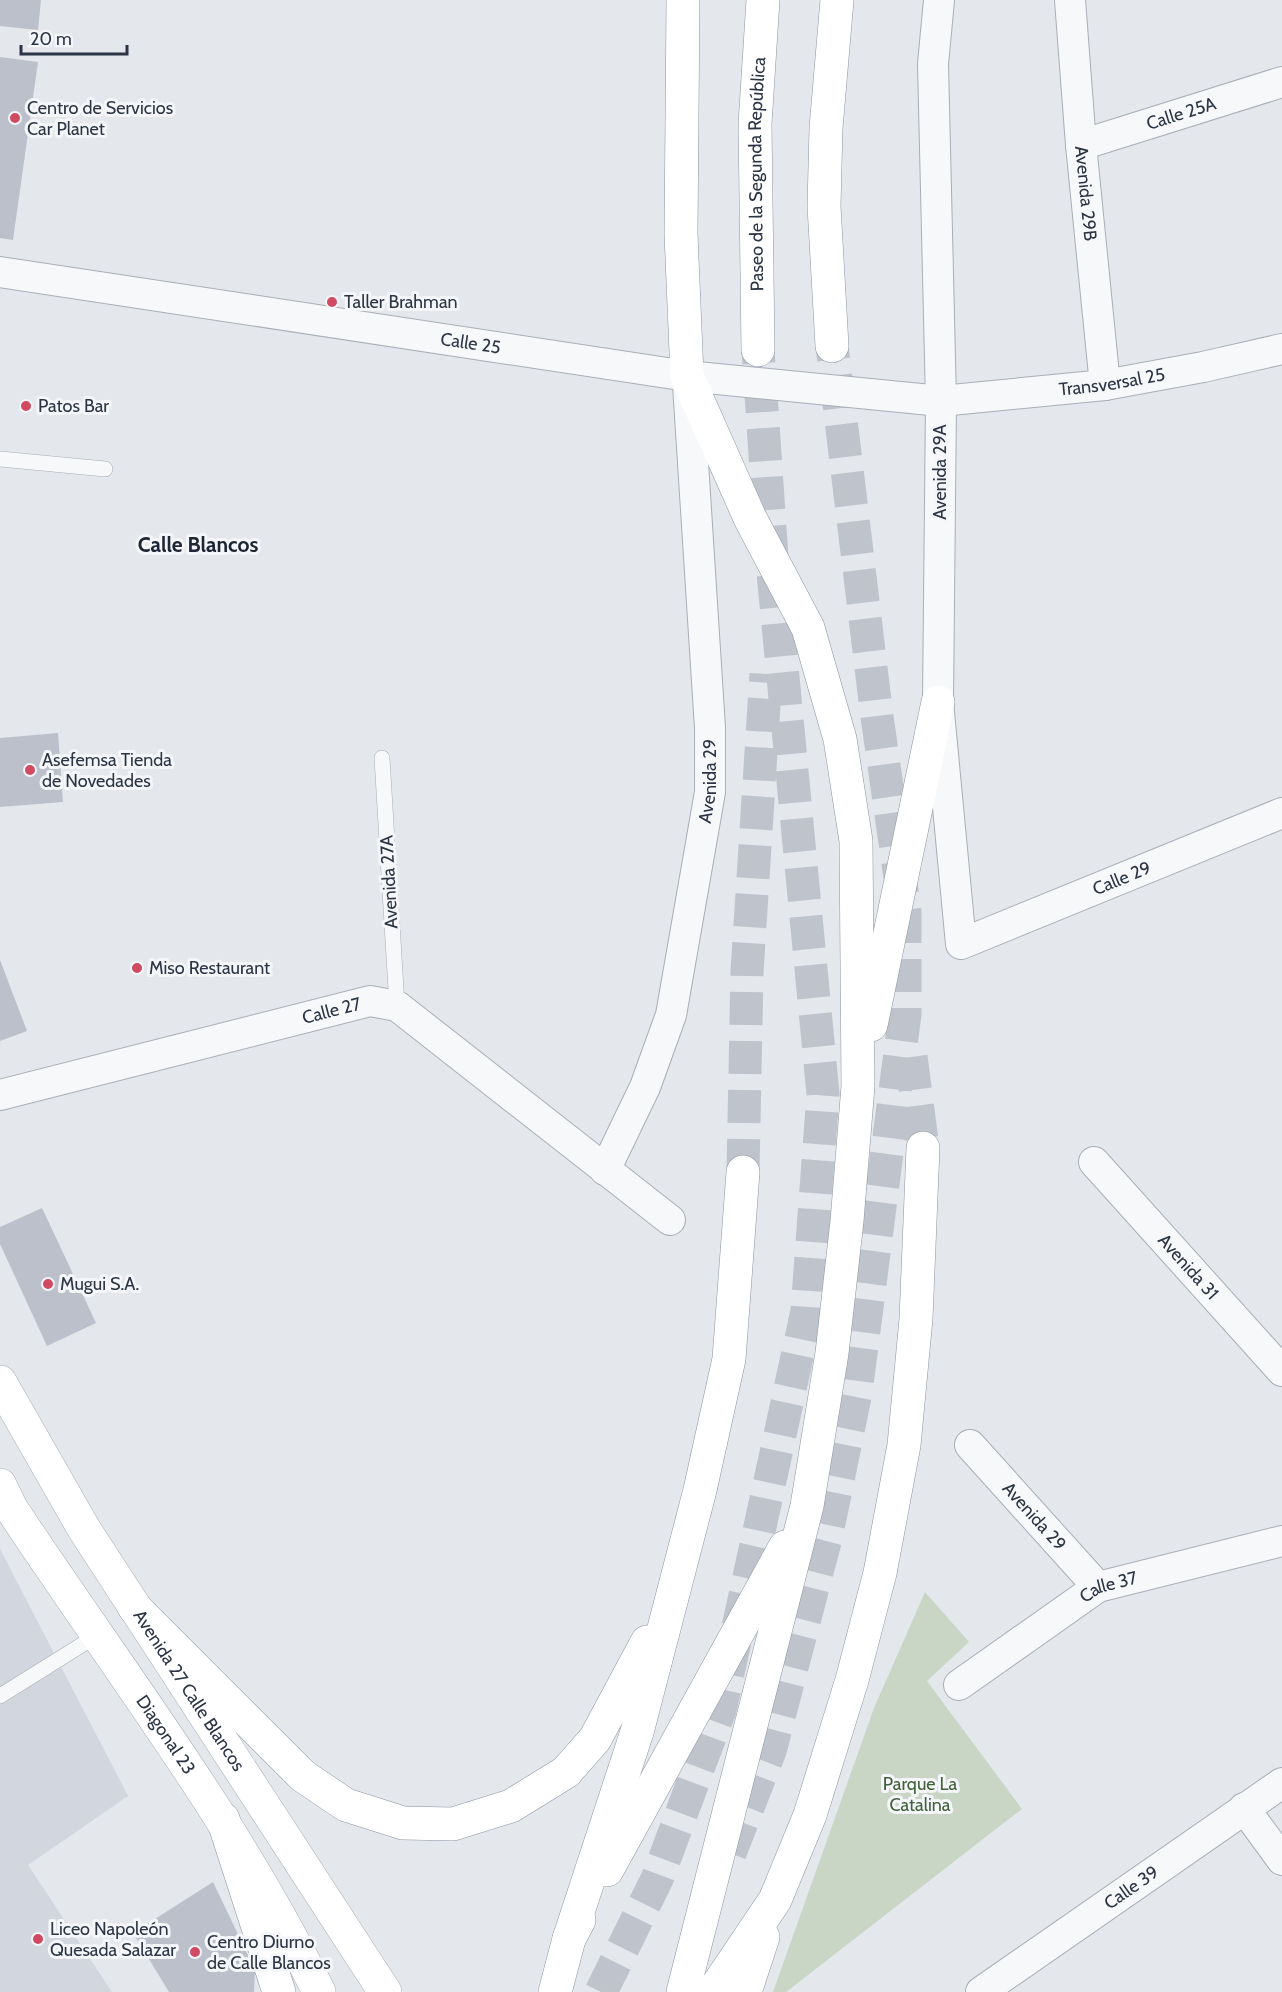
<svg xmlns="http://www.w3.org/2000/svg" width="1282" height="1992" font-family="Cabin,sans-serif">
<rect width="100%" height="100%" fill="#e4e7ec"/>
<path fill="#d2d6de" d="M0,1549L128,1796L28,1865L112,1992H0Z"/>
<path fill="#cad6c5" d="M925,1592L969,1642L927,1681L1022,1809L786,1992H773L874,1708Z"/>
<path fill="#bbc0ca" d="M0,0H41L38,30L0,26Z
M0,57L38,62L13,240L0,238Z
M58,733L63,802L0,807V738Z
M0,960L27,1031L0,1041Z
M42,1208L96,1323L47,1346L0,1244V1227Z
M213,1882L255,1970L254,1992H169L133,1933Z"/>
<g fill="none" stroke-linecap="round" stroke-linejoin="round">
<path stroke="#bfc3cb" stroke-width="33" stroke-dasharray="33 16" stroke-linecap="butt" d="M911,1057L923,1148
M743,1172L747,972L766,674
M730,1853L770,1751L826,1538L856,1392L905,1014V912L877,717L832,346
M601,1992L657,1879L720,1710L807,1311L823,1094L773,573L758,350"/>
<defs>
<path id="service" d="M0,459L105,469
M382,758L397,1006
M0,1696L96,1636"/>
<g id="minor">
<path id="s1" d="M939,0L933,64L941,401L938,702L961,944L1282,813"/>
<path id="s2" d="M1070,0L1081,145L1105,385"/>
<path id="s3" d="M1081,145L1282,82"/>
<path id="s4" d="M0,272L687,376L941,401L1105,385L1203,367L1282,349"/>
<path id="s5" d="M0,1095L370,1001L397,1006L670,1220"/>
<path id="s6" d="M1094,1162L1282,1371"/>
<path id="s7" d="M605,1170L645,1087L671,1015L710,792V728L688,385"/>
<path id="s8" d="M970,1445L1098,1587"/>
<path id="s9" d="M959,1685L1098,1587L1282,1541"/>
<path d="M1244,1808L1282,1860"/>
<path id="s10" d="M981,1992L1282,1783"/>
</g>
<g id="secondary">
<path id="s11" d="M0,1382L84,1529L385,1992"/>
<path id="s12" d="M0,1485L11,1508C116,1667 235,1820 319,1992"/>
</g>
<g id="trunk">
<path d="M832,346L824,206L826,128L837,0"/>
<path id="s13" d="M758,350L755,124L763,0"/>
<path d="M871,1025L938,702"/>
<path d="M134,1607L303,1776L346,1805L403,1823L453,1824L511,1806L566,1772L595,1739L647,1642"/>
<path d="M223,1819L279,1992"/>
<path d="M607,1870L785,1547"/>
<path d="M569,1939L637,1732L700,1490L729,1359L743,1172"/>
<path d="M555,1992L569,1939L579,1920"/>
<path d="M683,1992L807,1506L832,1353L847,1221L858,1086L856,841L840,739L808,628L750,518L687,376L681,234L683,0"/>
<path d="M713,1992L775,1900L810,1815L852,1680L880,1573L904,1445L916,1319L923,1148"/>
<path d="M745,1992L763,1937"/>
</g>
</defs>
<use href="#service" stroke="#a9aeb7" stroke-width="16"/>
<use href="#minor" stroke="#a9aeb7" stroke-width="32"/>
<use href="#secondary" stroke="#a9aeb7" stroke-width="34"/>
<use href="#trunk" stroke="#8b95a3" stroke-width="34"/>
<use href="#service" stroke="#f7f8fa" stroke-width="15"/>
<use href="#minor" stroke="#f7f8fa" stroke-width="30"/>
<use href="#secondary" stroke="#fff" stroke-width="33"/>
<use href="#trunk" stroke="#fff" stroke-width="33"/>
</g>
<g fill="#d04a61" stroke="#f4f6f9" stroke-width="2">
<circle cx="15" cy="118" r="6"/>
<circle cx="332" cy="302" r="6"/>
<circle cx="26" cy="406" r="6"/>
<circle cx="30" cy="770" r="6"/>
<circle cx="137" cy="968" r="6"/>
<circle cx="48" cy="1284" r="6"/>
<circle cx="38" cy="1939" r="6"/>
<circle cx="195" cy="1952" r="6"/>
</g>
<g text-anchor="middle" dominant-baseline="central" stroke-width="6" stroke-linejoin="round" paint-order="stroke">
<g font-size="18" fill="#2b3545" stroke="#f4f6f9" text-anchor="start">
<text x="27" y="108">Centro de Servicios<tspan x="27" dy="21">Car Planet</tspan></text>
<text x="344" y="302">Taller Brahman</text>
<text x="38" y="406">Patos Bar</text>
<text x="42" y="760">Asefemsa Tienda<tspan x="42" dy="21">de Novedades</tspan></text>
<text x="149" y="968">Miso Restaurant</text>
<text x="60" y="1284">Mugui S.A.</text>
<text x="50" y="1929">Liceo Napoleón<tspan x="50" dy="21">Quesada Salazar</tspan></text>
<text x="207" y="1942">Centro Diurno<tspan x="207" dy="21">de Calle Blancos</tspan></text>
</g>
<g font-size="18" fill="#2b3545" stroke="#f4f6f9">
<text stroke="none"><textPath href="#s3" startOffset="105">Calle 25A</textPath></text>
<text stroke="none"><textPath href="#s13" startOffset="176">Paseo de la Segunda República</textPath></text>
<text stroke="none"><textPath href="#s2" startOffset="194">Avenida 29B</textPath></text>
<text stroke="none"><textPath href="#s4" startOffset="476">Calle 25</textPath></text>
<text stroke="none"><textPath href="#s4" startOffset="1122">Transversal 25</textPath></text>
<text transform="translate(940 472) rotate(-90)">Avenida 29A</text>
<text stroke="none"><textPath href="#s7" startOffset="406">Avenida 29</textPath></text>
<text stroke="none"><textPath href="#s1" startOffset="1119">Calle 29</textPath></text>
<text transform="translate(389 882) rotate(-93)">Avenida 27A</text>
<text stroke="none"><textPath href="#s5" startOffset="342">Calle 27</textPath></text>
<text stroke="none"><textPath href="#s6" startOffset="141">Avenida 31</textPath></text>
<text stroke="none"><textPath href="#s8" startOffset="96">Avenida 29</textPath></text>
<text stroke="none"><textPath href="#s9" startOffset="180">Calle 37</textPath></text>
<text stroke="none"><textPath href="#s11" startOffset="362">Avenida 27 Calle Blancos</textPath></text>
<text stroke="none"><textPath href="#s12" startOffset="300">Diagonal 23</textPath></text>
<text stroke="none"><textPath href="#s10" startOffset="183">Calle 39</textPath></text>
</g>
<g font-size="18" fill="#416138" stroke="#f4f6f9">
<text x="920" y="1784">Parque La<tspan x="920" dy="21">Catalina</tspan></text>
</g>
<g font-size="21" font-weight="bold" fill="#1d2636" stroke="#f4f6f9">
<text x="198" y="544">Calle Blancos</text>
</g>
</g>
<path d="M21 45v9h106v-9" fill="none" stroke="#2b3545" stroke-width="3"/>
<text x="30" y="45" font-size="18" fill="#2b3545" stroke="#f4f6f9" stroke-width="4.5" paint-order="stroke">20 m</text>
</svg>
